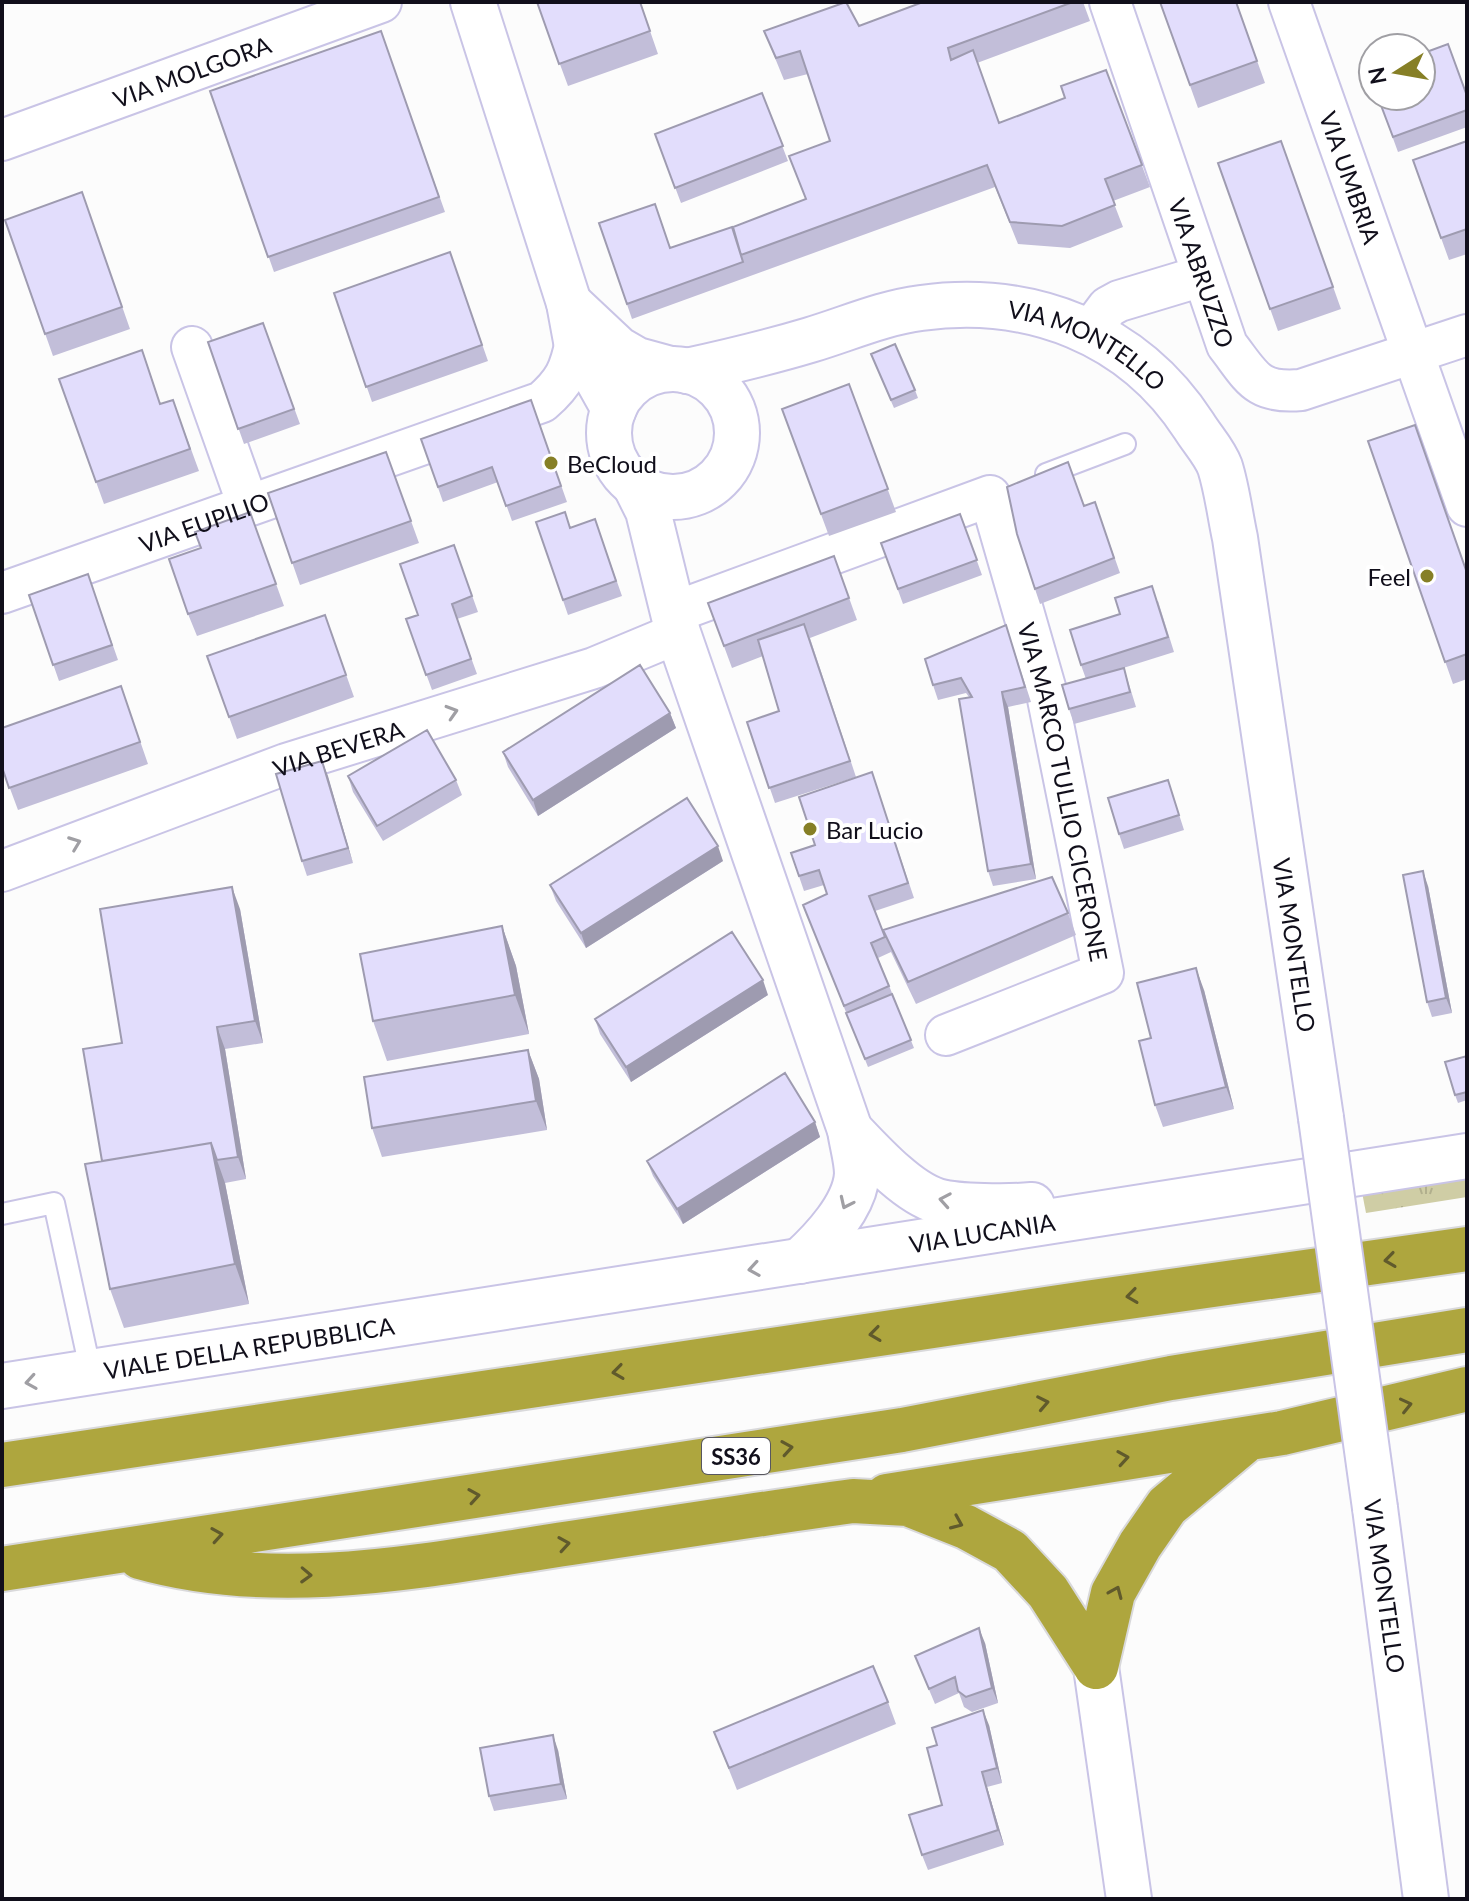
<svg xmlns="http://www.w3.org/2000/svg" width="1469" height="1901" font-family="Lato,sans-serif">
<defs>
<pattern id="grass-tufts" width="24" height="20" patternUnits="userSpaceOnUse" patternTransform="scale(2)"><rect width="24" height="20" fill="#cfcda5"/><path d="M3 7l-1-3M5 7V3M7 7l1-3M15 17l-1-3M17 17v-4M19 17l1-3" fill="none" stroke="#b1af8d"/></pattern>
</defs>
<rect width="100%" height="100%" fill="#fcfcfc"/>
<path fill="url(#grass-tufts)" d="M1467,1170V1197L1366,1213L1361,1187Z"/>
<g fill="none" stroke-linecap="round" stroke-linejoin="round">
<defs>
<path id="service" d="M1046,474L1125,444
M2,1214L54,1203L91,1373"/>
<g id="minor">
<path id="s1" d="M1110,2L1227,345C1252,377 1256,394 1301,390L1467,335"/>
<path id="s2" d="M1289,2L1467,506"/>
<path id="s3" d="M2,140L381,2"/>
<path d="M1090,331L1108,307L1119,301L1202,276"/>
<path d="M192,347L248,505"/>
<path id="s4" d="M2,593L542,402C565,382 570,370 576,341"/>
<path id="s5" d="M672,613L990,496L1047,694L1103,973L946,1035"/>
<path id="s6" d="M2,871L286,764L594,668L678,633"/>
</g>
<g id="tertiary">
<path d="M473,2L569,303L576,341L614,409"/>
<path d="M569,303L618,349L637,360L670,369"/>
<circle cx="673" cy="433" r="64"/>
<path id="s7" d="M687,371C728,362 770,352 810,340C847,329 882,313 921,308C1030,293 1133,332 1194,426C1202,439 1215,453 1220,467C1227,489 1230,515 1235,538L1321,1118"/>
<path d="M635,485L648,511L678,633L850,1130C852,1144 857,1160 857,1174C855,1206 823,1240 800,1261"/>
<path d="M850,1130C872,1153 907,1192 937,1201C958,1207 1009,1207 1032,1205"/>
<path id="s8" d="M2,1386L1467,1156"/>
<path d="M1375,1508L1426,1899"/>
<path d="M1096,1667L1129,1899"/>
</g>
<path id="trunk" d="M2,1465L1086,1303L1467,1249
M887,1496L1282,1433L1467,1389
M140,1557C274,1595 416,1567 551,1546C652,1531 752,1515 853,1501L908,1504L966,1527L1010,1551L1048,1592L1096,1667
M2,1569L902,1430L1171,1378L1467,1330
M1096,1667L1113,1593L1140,1545L1167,1506L1246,1440"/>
</defs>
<use href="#service" stroke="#c9c4e6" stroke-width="24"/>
<use href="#minor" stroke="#c9c4e6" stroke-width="44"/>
<use href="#tertiary" stroke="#c9c4e6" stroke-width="48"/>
<use href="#trunk" stroke="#d9d9db" stroke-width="48"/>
<use href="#service" stroke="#fff" stroke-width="20"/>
<use href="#minor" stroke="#fff" stroke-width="40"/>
<use href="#tertiary" stroke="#fff" stroke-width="44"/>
<use href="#trunk" stroke="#aea63e" stroke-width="44"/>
<defs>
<path id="tertiary-bridge" d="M1321,1118L1375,1508"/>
</defs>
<use href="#tertiary-bridge" stroke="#c9c4e6" stroke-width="48" stroke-linecap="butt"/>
<use href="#tertiary-bridge" stroke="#fff" stroke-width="44"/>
</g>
<path fill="#c2bed9" d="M537,2H640L658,54L568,86Z
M923,2H1083L1090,21L977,63L999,123L1065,98L1106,70L1150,187L1113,201L1123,227L1070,248L1018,244L995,187L632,319L599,223L670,248L732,227L806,199L830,141L808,74L784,80L764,31L859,26Z
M1160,2H1236L1265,83L1198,108Z
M381,31L445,212L274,272L210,91Z
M762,93L788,161L681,203L655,134Z
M1467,96V127L1398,152L1379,100L1389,97Z
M1281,141L1341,309L1278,331L1218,163Z
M1467,141V254L1449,260L1413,160Z
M82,192L130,329L53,356L5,220Z
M450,252L488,361L372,402L334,293Z
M263,323L300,424L244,444L208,342Z
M874,362L915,390L918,398L894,408Z
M59,379L161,404L173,400L199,471L104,504Z
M849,384L896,512L829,536L782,409Z
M531,400L567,502L512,521L498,482L443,502L421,439Z
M1368,441L1467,572V679L1453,684Z
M386,452L419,543L300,585L268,493Z
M1095,502L1120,573L1040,604L1035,589L1084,506Z
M250,512L284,606L197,636L188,614L201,548Z
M960,514L982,575L903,604L881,543Z
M595,519L622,596L568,615L536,522L571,528Z
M454,545L478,612L457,619L477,674L432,690L406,619L418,615Z
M834,556L857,620L810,638L856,777L775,803L747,722L779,711L763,656L732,668L708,603Z
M88,574L118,660L59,681L29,595Z
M1158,601L1174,652L1120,669L1124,668L1136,707L1074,724L1069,709L1086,679L1081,665L1120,614Z
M325,615L354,697L237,739L207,656Z
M1006,625L1031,702L1008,707L1036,879L993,886L988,871L969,697L966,693L938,700L933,685Z
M121,686L148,764L18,810L2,767Z
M670,713L676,728L538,816L508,767L503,752Z
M322,761L353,863L307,876L302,861Z
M872,772L914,898L875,911L885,937L1068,913L1076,935L916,1004L891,952L878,958L914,1048L868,1067L803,905L827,894L824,885L804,891L791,853L815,845Z
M348,776L456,780L462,795L383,841L353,792Z
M1168,780L1184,830L1124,849L1119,834Z
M723,861L586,948L556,901L550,885Z
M1428,886L1452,1013L1432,1017L1427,1002Z
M240,909L263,1043L225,1049L246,1179L225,1183L249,1304L124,1328L110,1289L102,1161L122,1043Z
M502,926L516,966L529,1034L387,1061L373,1021Z
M1204,990L1234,1109L1163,1127L1155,1105L1151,1038Z
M768,995L631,1082L600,1034L595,1019Z
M528,1050L539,1079L547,1130L382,1157L372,1128Z
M1467,1056V1100L1458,1103L1455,1095Z
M815,1122L820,1137L683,1224L653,1176L647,1161Z
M985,1643L998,1703L972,1712L964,1707L959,1693L935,1704L915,1656Z
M888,1702L896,1724L737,1790L714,1732Z
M989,1725L1002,1783L987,1787L1004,1845L928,1870L922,1855L942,1805L937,1745Z
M558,1750L567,1799L494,1811L489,1796Z"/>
<path fill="#9e9bb0" d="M1002,692L1008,707L1036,879L1031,864Z
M670,713L676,728L538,816L533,800Z
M322,761L328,776L353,863L348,848Z
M718,846L723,861L586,948L581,933Z
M1423,871L1428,886L1452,1013L1446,998Z
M232,887L240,909L263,1043L255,1021Z
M502,926L516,966L529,1034L515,995Z
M1196,968L1204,990L1234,1109L1226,1087Z
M763,980L768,995L631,1082L626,1067Z
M217,1027L225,1049L246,1179L238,1157Z
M528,1050L539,1079L547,1130L536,1101Z
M815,1122L820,1137L683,1224L677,1209Z
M211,1143L225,1183L249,1304L235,1264Z
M979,1628L985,1643L998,1703L992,1688Z
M983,1710L989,1725L1002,1783L997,1768Z
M553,1735L558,1750L567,1799L561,1784Z
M982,1772L987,1787L1004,1845L998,1830Z"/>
<path fill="#e2ddfc" stroke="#9e9bb0" stroke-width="2" d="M537,2H640L650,31L559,64Z
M846,2L859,26L923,2H1073L948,48L951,60L973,50L999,123L1065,98L1061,86L1106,70L1142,165L1105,179L1115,205L1062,226L1010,222L987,165L741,255L733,227L806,199L789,156L830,141L800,51L776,58L764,31Z
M1160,2H1236L1257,61L1190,85Z
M381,31L439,197L268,257L210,91Z
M1448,44L1467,96V110L1393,137L1379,100L1388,96H1421V54Z
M762,93L783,146L675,188L655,134Z
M1281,141L1333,287L1270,309L1218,163Z
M1467,141V229L1441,238L1413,160Z
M82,192L122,307L45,334L5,220Z
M655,204L670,248L732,227L743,262L627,304L599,223Z
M450,252L482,345L366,387L334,293Z
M263,323L294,409L238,429L208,342Z
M895,344L915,390L891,400L871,354Z
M142,350L160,404L173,400L190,449L96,482L59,379Z
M849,384L888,489L821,514L782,409Z
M531,400L561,486L506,506L492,467L438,487L421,439Z
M1415,425L1467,573V654L1445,662L1368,441Z
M386,452L411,521L292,563L268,493Z
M1068,462L1084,506L1095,502L1114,558L1035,589L1017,534L1007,487Z
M250,512L276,584L188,614L169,559L201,548L195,532Z
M565,512L570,528L595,519L616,581L563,600L536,522Z
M960,514L977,560L898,589L881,543Z
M454,545L472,596L452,604L471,659L426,675L406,619L418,615L400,564Z
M834,556L849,598L724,646L708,603Z
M88,574L112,645L53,665L29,595Z
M1152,586L1168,637L1081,665L1070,630L1120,614L1115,598Z
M325,615L346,675L229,717L207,656Z
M804,624L850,761L769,788L747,722L779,711L758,640Z
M1006,625L1025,687L1002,692L1031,864L988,871L959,699L972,697L961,678L933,685L925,659Z
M640,665L670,713L533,800L503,752Z
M1124,668L1130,692L1069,709L1062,685Z
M121,686L140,742L9,788L2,767V728Z
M427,730L456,780L377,826L348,776Z
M322,761L348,848L302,861L276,774Z
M872,772L908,883L869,896L885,937L871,943L889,986L844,1006L803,905L827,894L819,870L799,876L791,853L815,845L799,797Z
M1168,780L1179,815L1119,834L1108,798Z
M687,798L718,846L581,933L550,885Z
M1423,871L1446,998L1427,1002L1403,875Z
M1052,877L1068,913L908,982L883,930Z
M232,887L255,1021L217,1027L238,1157L217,1160L211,1143L102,1161L83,1049L122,1043L100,909Z
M502,926L515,995L373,1021L360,954Z
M732,932L763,980L626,1067L595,1019Z
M1196,968L1226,1087L1155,1105L1139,1041L1151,1038L1137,983Z
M892,994L911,1040L865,1059L846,1013Z
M528,1050L536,1101L372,1128L364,1077Z
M1467,1056V1092L1455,1095L1445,1062Z
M785,1073L815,1122L677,1209L647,1161Z
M211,1143L235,1264L110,1289L85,1164Z
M979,1628L992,1688L966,1697L958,1691L955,1677L929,1689L915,1656Z
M873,1666L888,1702L729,1768L714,1732Z
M983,1710L997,1768L982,1772L998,1830L922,1855L909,1815L942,1805L927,1748L937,1745L932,1728Z
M553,1735L561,1784L489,1796L480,1748Z"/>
<defs><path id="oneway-chevron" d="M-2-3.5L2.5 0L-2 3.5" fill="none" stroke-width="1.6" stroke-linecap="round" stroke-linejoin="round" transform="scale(2)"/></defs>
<g stroke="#a09fa4">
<use href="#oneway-chevron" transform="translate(452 712) rotate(-17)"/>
<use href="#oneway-chevron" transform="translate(75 843) rotate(-21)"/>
<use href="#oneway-chevron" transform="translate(945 1200) rotate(-170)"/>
<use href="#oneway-chevron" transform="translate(846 1203) rotate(115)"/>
<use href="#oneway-chevron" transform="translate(754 1269) rotate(171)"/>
<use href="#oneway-chevron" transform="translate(31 1382) rotate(171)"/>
</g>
<g stroke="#605a2c">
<use href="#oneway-chevron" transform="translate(1390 1260) rotate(172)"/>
<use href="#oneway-chevron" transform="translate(1132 1296) rotate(172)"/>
<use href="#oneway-chevron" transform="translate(875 1334) rotate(172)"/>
<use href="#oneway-chevron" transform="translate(618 1372) rotate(172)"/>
<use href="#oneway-chevron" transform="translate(1043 1403) rotate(-11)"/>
<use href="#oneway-chevron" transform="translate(1406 1405) rotate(-13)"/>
<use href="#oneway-chevron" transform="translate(787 1448) rotate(-9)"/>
<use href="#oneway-chevron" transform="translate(1123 1458) rotate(-9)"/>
<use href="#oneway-chevron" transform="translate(474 1496) rotate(-9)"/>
<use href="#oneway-chevron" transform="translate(957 1523) rotate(23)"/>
<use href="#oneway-chevron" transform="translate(217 1535) rotate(-9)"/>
<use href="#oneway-chevron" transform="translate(564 1544) rotate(-9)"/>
<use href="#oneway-chevron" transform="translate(306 1575) rotate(2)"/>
<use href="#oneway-chevron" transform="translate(1116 1592) rotate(-67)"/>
</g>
<g fill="#867f26" stroke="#fff" stroke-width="3">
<circle cx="551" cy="463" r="8"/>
<circle cx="1427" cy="576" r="8"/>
<circle cx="810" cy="829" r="8"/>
</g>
<g text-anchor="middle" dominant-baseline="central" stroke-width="8" stroke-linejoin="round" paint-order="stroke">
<rect fill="#fff" stroke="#58575f" stroke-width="2" x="702" y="1438" width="68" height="36" rx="6"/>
<g font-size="22" font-weight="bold" fill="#110f1b">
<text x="736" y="1456">SS36</text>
</g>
<g font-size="24" fill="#110f1b" stroke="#fff">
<text stroke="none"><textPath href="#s3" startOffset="202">VIA MOLGORA</textPath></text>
<text stroke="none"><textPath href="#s2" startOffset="186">VIA UMBRIA</textPath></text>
<text stroke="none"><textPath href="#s1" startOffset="286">VIA ABRUZZO</textPath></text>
<text stroke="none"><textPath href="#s7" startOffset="418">VIA MONTELLO</textPath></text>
<text stroke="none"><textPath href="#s4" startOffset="214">VIA EUPILIO</textPath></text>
<text stroke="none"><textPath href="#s6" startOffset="358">VIA BEVERA</textPath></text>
<text stroke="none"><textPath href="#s5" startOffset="644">VIA MARCO TULLIO CICERONE</textPath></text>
<text stroke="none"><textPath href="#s7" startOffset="1090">VIA MONTELLO</textPath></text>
<text stroke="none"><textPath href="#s8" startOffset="992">VIA LUCANIA</textPath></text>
<text stroke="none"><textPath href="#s8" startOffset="250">VIALE DELLA REPUBBLICA</textPath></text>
<text transform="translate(1385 1586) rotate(82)">VIA MONTELLO</text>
</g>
<g font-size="24" fill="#110f1b" stroke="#fff" text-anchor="start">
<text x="567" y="463">BeCloud</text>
<text x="1411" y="576" text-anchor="end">Feel</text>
<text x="826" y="829">Bar Lucio</text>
</g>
</g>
<rect width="1469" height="1901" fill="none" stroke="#110f1b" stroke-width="8"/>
<g transform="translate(1397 72) rotate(259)"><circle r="38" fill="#ffffff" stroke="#a09fa4" stroke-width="2"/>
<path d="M0-6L14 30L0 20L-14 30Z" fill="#867f26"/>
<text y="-12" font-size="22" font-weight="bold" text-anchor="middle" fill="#110f1b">N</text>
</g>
</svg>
